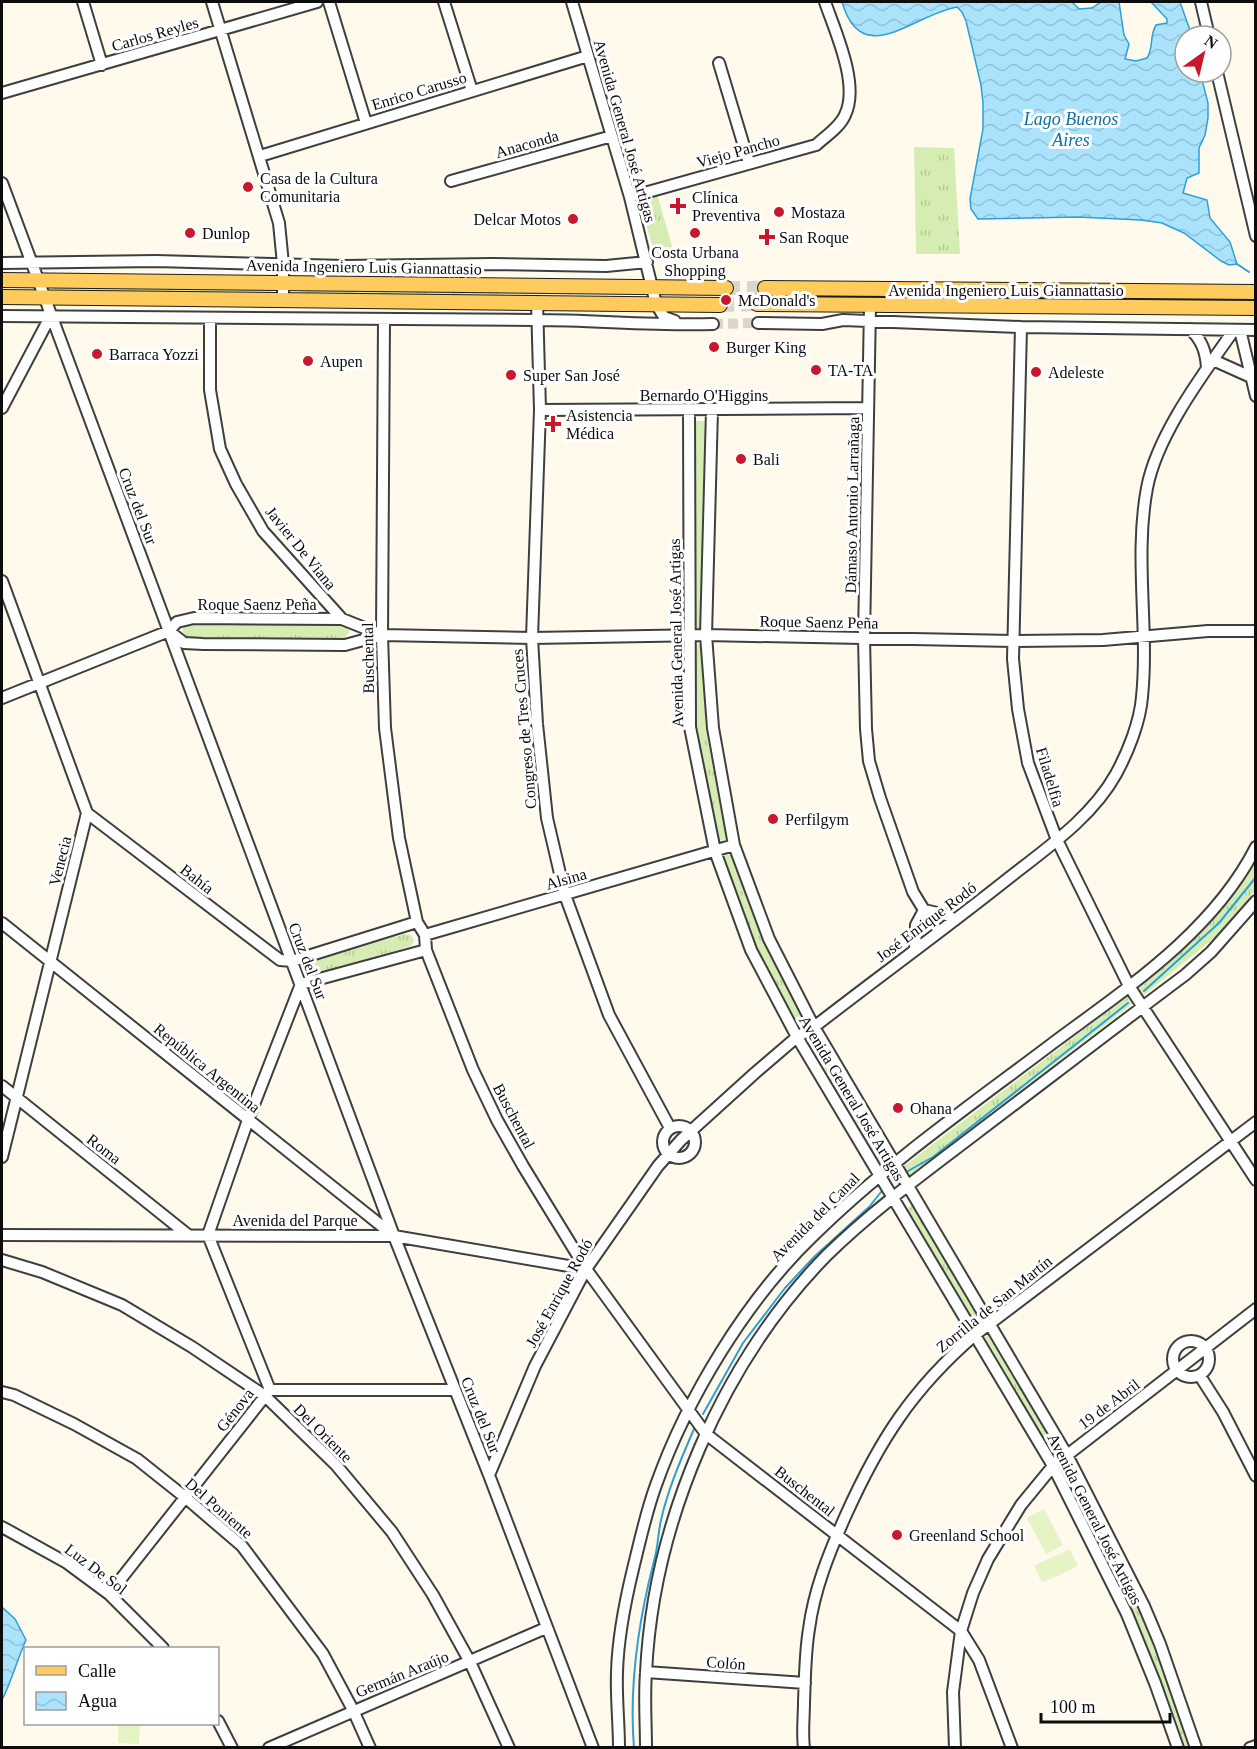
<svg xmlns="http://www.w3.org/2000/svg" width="1257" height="1749" font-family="Georgia,serif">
<defs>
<pattern id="grass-tufts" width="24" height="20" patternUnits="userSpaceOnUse" patternTransform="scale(1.5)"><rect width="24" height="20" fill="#d5edb2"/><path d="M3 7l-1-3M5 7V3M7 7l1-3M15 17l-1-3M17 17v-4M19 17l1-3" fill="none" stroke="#b6ca98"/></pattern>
<pattern id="water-waves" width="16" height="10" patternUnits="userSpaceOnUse" patternTransform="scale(1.5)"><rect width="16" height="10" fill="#abe3fc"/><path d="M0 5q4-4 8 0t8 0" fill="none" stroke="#92c2d7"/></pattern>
</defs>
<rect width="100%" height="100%" fill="#fffaec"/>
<path fill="url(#grass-tufts)" d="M914,147L954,148L960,254H916Z
M657,194L674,253L733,254L731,260L656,259L639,199Z
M54,287L273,289L270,292L206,291L197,293L54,291Z
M296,290H639V294L337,295C324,292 307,296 296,290Z
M815,295H1090L1250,299L1251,300L1092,299L1031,302L814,300Z
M696,421H705L703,628H693Z
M186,624H341L350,631L344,639L190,642L182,630Z
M702,644L708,742L727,839L717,841L697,743L693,645Z
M731,854L765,938L805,1017L802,1025L795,1024L754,945L720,857Z
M1255,862V890L1223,931L1144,995L1139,989L1212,920Z
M405,934L411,935L414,941L411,946L314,975L308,974L304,964L308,961Z
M1127,997L1132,1004L909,1176L904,1166Z
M810,1036L816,1037L886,1159L878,1163L807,1042Z
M909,1206L915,1207L981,1318L979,1323L974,1322L907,1212Z
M989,1334L1058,1449L1055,1452L1049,1450L985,1342L984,1338Z
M1067,1466L1140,1608L1193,1747H1183L1133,1611L1062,1473V1469Z"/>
<path fill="#e6f3c4" d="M1044,1509L1063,1545L1046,1554L1027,1518Z
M1070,1549L1078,1566L1042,1583L1034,1566Z
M118,1724H140L139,1744L118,1743Z"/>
<path fill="url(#water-waves)" stroke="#2ca0d9" stroke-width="1.5" d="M842,2H1072L1079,9L1092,8L1101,2H1119L1124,35L1129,44L1125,59L1136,61L1147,58C1154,47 1149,37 1156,25L1167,23V19L1151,2H1180L1192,36H1185V72H1200L1208,103V118L1205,135L1199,148V173L1187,178L1183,193L1207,200L1210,218L1230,242L1237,264L1229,265L1221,261L1184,233L1162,223L1141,220L1078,217L978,219L971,209L970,199L983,129V103L981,85L966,21L962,12L957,7C914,14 862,71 842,2Z
M2,1607L15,1619L26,1640C17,1660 12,1680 2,1700Z"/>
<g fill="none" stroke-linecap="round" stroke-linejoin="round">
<path stroke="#2ca0d9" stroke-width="2" d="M1237,264L1249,272
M1144,991L1219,923L1256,877
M908,1171L933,1157L1128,1003
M703,1414L743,1343L785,1288L814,1257L869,1207L881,1192
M634,1748C629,1687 639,1619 654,1561C658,1548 658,1533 661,1520C668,1489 681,1459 694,1429"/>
<path stroke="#dbd6ca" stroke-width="10" stroke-dasharray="10 5" stroke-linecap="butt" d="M713,324L758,323"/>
<path stroke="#dbd6ca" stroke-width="14" stroke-dasharray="14 7" stroke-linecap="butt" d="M726,288H765
M720,305L757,304"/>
<defs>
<path id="minor" d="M83,2L102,65
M212,2L279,223L283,264V299
M329,2L366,123
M444,2L472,91
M572,2L630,197L656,304L664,317L675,321
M1201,2L1209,36
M719,63L749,163
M1217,72L1256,236
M2,93L317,2
M260,156L588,56
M451,181L612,136
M2,183L394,1236L489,1475L593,1748
M630,197L816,145C826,136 840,127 845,115C860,85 835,31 825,2
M2,263L156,261L344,266L492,264L606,266L647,262
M537,302L540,410L532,638L537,724L547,818L565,895L609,1015L670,1128
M870,306L864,638L866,729L869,761L880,798L913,892L924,910
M2,316C180,318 358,319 536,320C595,320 654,326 713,324
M210,319V390L220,449L236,484L263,531L342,619
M384,320L382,635L385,728L399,838L417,922L425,935L426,950L473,1070L497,1120L523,1166L586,1269L706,1434L961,1631L979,1660L1012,1748
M758,323L822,324L843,320L1021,327L1256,330
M1021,327L1013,659L1018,709L1028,763L1057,840L1129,986L1256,1180
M1190,329C1202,340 1206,352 1207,368
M1240,330L1256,396
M1213,360L1251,377
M2,408L50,317
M540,410L868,408
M689,410L690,727L715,851L751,950L797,1037L1053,1466L1127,1614L1155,1683L1178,1748
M712,410L706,635L713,728L734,845L769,939L814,1027L1067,1455L1144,1606L1160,1644L1196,1748
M2,581L87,813L2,1157
M169,631L184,643L203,644L345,645L382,635L532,638L706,635L1013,641L1103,640L1208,631H1256
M2,698L169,631L177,622L194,618L342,619L382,635
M87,813L280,960L292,961L417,922
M2,923L393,1235
M425,935L734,845
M915,949L916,925L924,910L947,915L955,920
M2,1086L188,1235
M663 1142a16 16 0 1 1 32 0a16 16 0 1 1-32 0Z
M2,1235L394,1236L586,1269
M2,1260L42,1272L122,1305L192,1347L265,1396L336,1465L392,1532L433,1595L470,1662L509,1748
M1173 1359a18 18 0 1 1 36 0a18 18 0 1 1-36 0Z
M1200,1376L1223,1412L1256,1476
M270,1390L208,1235L248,1120L301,984L426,950
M270,1390H454
M2,1392L14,1395L74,1424L137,1459L186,1498L242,1546L323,1654L353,1710L370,1748
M489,1475L535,1366L586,1269L658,1166L681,1140L755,1073L797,1037L814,1027C877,978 942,931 1005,881C1044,850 1091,819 1116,774C1128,752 1140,722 1142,697C1149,628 1134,557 1147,488C1157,435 1203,374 1234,330
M2,1527L67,1563L109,1594L163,1648
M109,1594L269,1391
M646,1672L805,1683
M218,1721L232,1748
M269,1748L546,1628
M619,1748C619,1723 616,1697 617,1672C618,1637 625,1602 633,1569C640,1541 646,1512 656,1485C687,1398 746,1300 813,1236C886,1164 971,1105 1053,1043C1127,988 1213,932 1256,847
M646,1748C646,1723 644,1697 646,1673C653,1523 722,1362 827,1255C872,1211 924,1173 974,1135C1044,1082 1114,1028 1185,975L1211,952L1256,901
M804,1748C802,1733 804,1717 804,1702C805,1678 805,1653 809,1629C814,1590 829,1553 845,1517C879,1441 912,1389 976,1334L1256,1122
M955,1748L953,1692L961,1631L973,1593L988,1559L1021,1505L1053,1466L1256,1309
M1250,1748L1256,1746"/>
<path id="major" d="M2,280L726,288
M765,288L1256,292
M2,297L720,305
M757,304L1256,308"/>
</defs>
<use href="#minor" stroke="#3f3f3f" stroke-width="14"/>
<use href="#major" stroke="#1d1d1d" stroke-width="16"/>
<use href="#minor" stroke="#fff" stroke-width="10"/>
<use href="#major" stroke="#ffcb5c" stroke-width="14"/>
</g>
<g fill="#c8182d" stroke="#fff" stroke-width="2">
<circle cx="248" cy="187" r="6"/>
<path d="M675 197h6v6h6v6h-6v6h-6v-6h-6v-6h6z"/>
<circle cx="779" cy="212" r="6"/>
<circle cx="573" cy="219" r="6"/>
<circle cx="190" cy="233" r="6"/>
<circle cx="695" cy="233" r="6"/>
<path d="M764 228h6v6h6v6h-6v6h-6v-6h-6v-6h6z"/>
<circle cx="726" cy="300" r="6"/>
<circle cx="714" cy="347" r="6"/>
<circle cx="97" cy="354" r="6"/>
<circle cx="308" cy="361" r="6"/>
<circle cx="816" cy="370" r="6"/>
<circle cx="1036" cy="372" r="6"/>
<circle cx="511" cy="375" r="6"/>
<path d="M550 415h6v6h6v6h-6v6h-6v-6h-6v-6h6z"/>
<circle cx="741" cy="459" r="6"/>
<circle cx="773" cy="819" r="6"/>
<circle cx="898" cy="1108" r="6"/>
<circle cx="897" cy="1535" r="6"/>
</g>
<g text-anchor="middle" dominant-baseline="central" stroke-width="6" stroke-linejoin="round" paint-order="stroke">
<g font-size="16" fill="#0c0c0c" stroke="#fff">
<text transform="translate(155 34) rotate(-16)">Carlos Reyles</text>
<text transform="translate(419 91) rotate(-17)">Enrico Carusso</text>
<text transform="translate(625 131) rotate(74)">Avenida General José Artigas</text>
<text transform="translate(527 144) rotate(-16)">Anaconda</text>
<text transform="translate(738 151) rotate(-16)">Viejo Pancho</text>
<text transform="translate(364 267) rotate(1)">Avenida Ingeniero Luis Giannattasio</text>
<text x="1006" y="290">Avenida Ingeniero Luis Giannattasio</text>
<text x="704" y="395">Bernardo O'Higgins</text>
<text transform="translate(852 505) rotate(-89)">Dámaso Antonio Larrañaga</text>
<text transform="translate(138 506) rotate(69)">Cruz del Sur</text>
<text transform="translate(301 548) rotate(51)">Javier De Viana</text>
<text x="257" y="604">Roque Saenz Peña</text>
<text transform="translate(819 622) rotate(1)">Roque Saenz Peña</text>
<text transform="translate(676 633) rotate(-91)">Avenida General José Artigas</text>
<text transform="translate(368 658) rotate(-91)">Buschental</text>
<text transform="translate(524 729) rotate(-95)">Congreso de Tres Cruces</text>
<text transform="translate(1050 777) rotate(73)">Filadelfia</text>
<text transform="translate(60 861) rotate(-76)">Venecia</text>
<text transform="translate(197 879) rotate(38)">Bahía</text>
<text transform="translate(566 879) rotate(-16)">Alsina</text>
<text transform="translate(926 922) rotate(-37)">José Enrique Rodó</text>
<text transform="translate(308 961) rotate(69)">Cruz del Sur</text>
<text transform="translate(207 1068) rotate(39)">República Argentina</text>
<text transform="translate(852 1098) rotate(59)">Avenida General José Artigas</text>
<text transform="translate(514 1116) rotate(62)">Buschental</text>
<text transform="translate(104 1149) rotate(38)">Roma</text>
<text transform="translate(815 1217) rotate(-45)">Avenida del Canal</text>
<text x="295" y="1220">Avenida del Parque</text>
<text transform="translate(559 1293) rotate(-61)">José Enrique Rodó</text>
<text transform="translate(994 1304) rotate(-39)">Zorrilla de San Martín</text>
<text transform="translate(1109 1404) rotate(-37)">19 de Abril</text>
<text transform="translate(235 1410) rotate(-52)">Génova</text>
<text transform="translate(481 1415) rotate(68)">Cruz del Sur</text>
<text transform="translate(323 1433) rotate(45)">Del Oriente</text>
<text transform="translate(805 1491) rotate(38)">Buschental</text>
<text transform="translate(219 1508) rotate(41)">Del Poniente</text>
<text transform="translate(1095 1519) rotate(63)">Avenida General José Artigas</text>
<text transform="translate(96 1569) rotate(37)">Luz De Sol</text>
<text transform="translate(726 1663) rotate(4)">Colón</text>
<text transform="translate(402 1674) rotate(-22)">Germán Araújo</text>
</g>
<g font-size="16" fill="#0c0c0c" stroke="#fff" text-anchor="start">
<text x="260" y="178">Casa de la Cultura<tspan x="260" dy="18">Comunitaria</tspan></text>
<text x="692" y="197">Clínica<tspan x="692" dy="18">Preventiva</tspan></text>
<text x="791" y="212">Mostaza</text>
<text x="561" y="219" text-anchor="end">Delcar Motos</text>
<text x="202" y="233">Dunlop</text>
<text x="779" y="237">San Roque</text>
<text x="695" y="252" text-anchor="middle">Costa Urbana<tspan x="695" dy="18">Shopping</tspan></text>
<text x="738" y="300">McDonald's</text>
<text x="726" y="347">Burger King</text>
<text x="109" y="354">Barraca Yozzi</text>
<text x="320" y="361">Aupen</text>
<text x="828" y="370">TA-TA</text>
<text x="1048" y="372">Adeleste</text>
<text x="523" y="375">Super San José</text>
<text x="566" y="415">Asistencia<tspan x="566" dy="18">Médica</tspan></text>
<text x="753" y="459">Bali</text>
<text x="785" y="819">Perfilgym</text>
<text x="910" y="1108">Ohana</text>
<text x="909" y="1535">Greenland School</text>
</g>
<g font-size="18" font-style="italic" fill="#0b6fa9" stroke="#fff">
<text x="1071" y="119">Lago Buenos<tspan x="1071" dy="21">Aires</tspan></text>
</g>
</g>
<rect width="1257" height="1749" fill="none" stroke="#0c0c0c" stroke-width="6"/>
<rect x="24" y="1647" width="195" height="78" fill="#ffffff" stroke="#9e9e9e" stroke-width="1.5"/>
<rect x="36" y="1666" width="30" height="9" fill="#ffcb5c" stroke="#9e9e9e" stroke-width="1.5"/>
<text x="78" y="1677" font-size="18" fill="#0c0c0c">Calle</text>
<rect x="36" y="1692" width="30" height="18" fill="url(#water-waves)" stroke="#9e9e9e" stroke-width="1.5"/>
<text x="78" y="1707" font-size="18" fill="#0c0c0c">Agua</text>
<g transform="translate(1203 54) rotate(34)"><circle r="28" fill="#ffffff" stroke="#9e9e9e" stroke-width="1.5"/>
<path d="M0-4.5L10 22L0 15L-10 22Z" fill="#c8182d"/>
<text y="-9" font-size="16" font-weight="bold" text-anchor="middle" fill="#0c0c0c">N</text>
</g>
<path d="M1041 1713v9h129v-9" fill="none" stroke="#0c0c0c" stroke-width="3"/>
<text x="1050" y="1713" font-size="18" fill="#0c0c0c" stroke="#ffffff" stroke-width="4.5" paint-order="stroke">100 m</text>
</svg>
